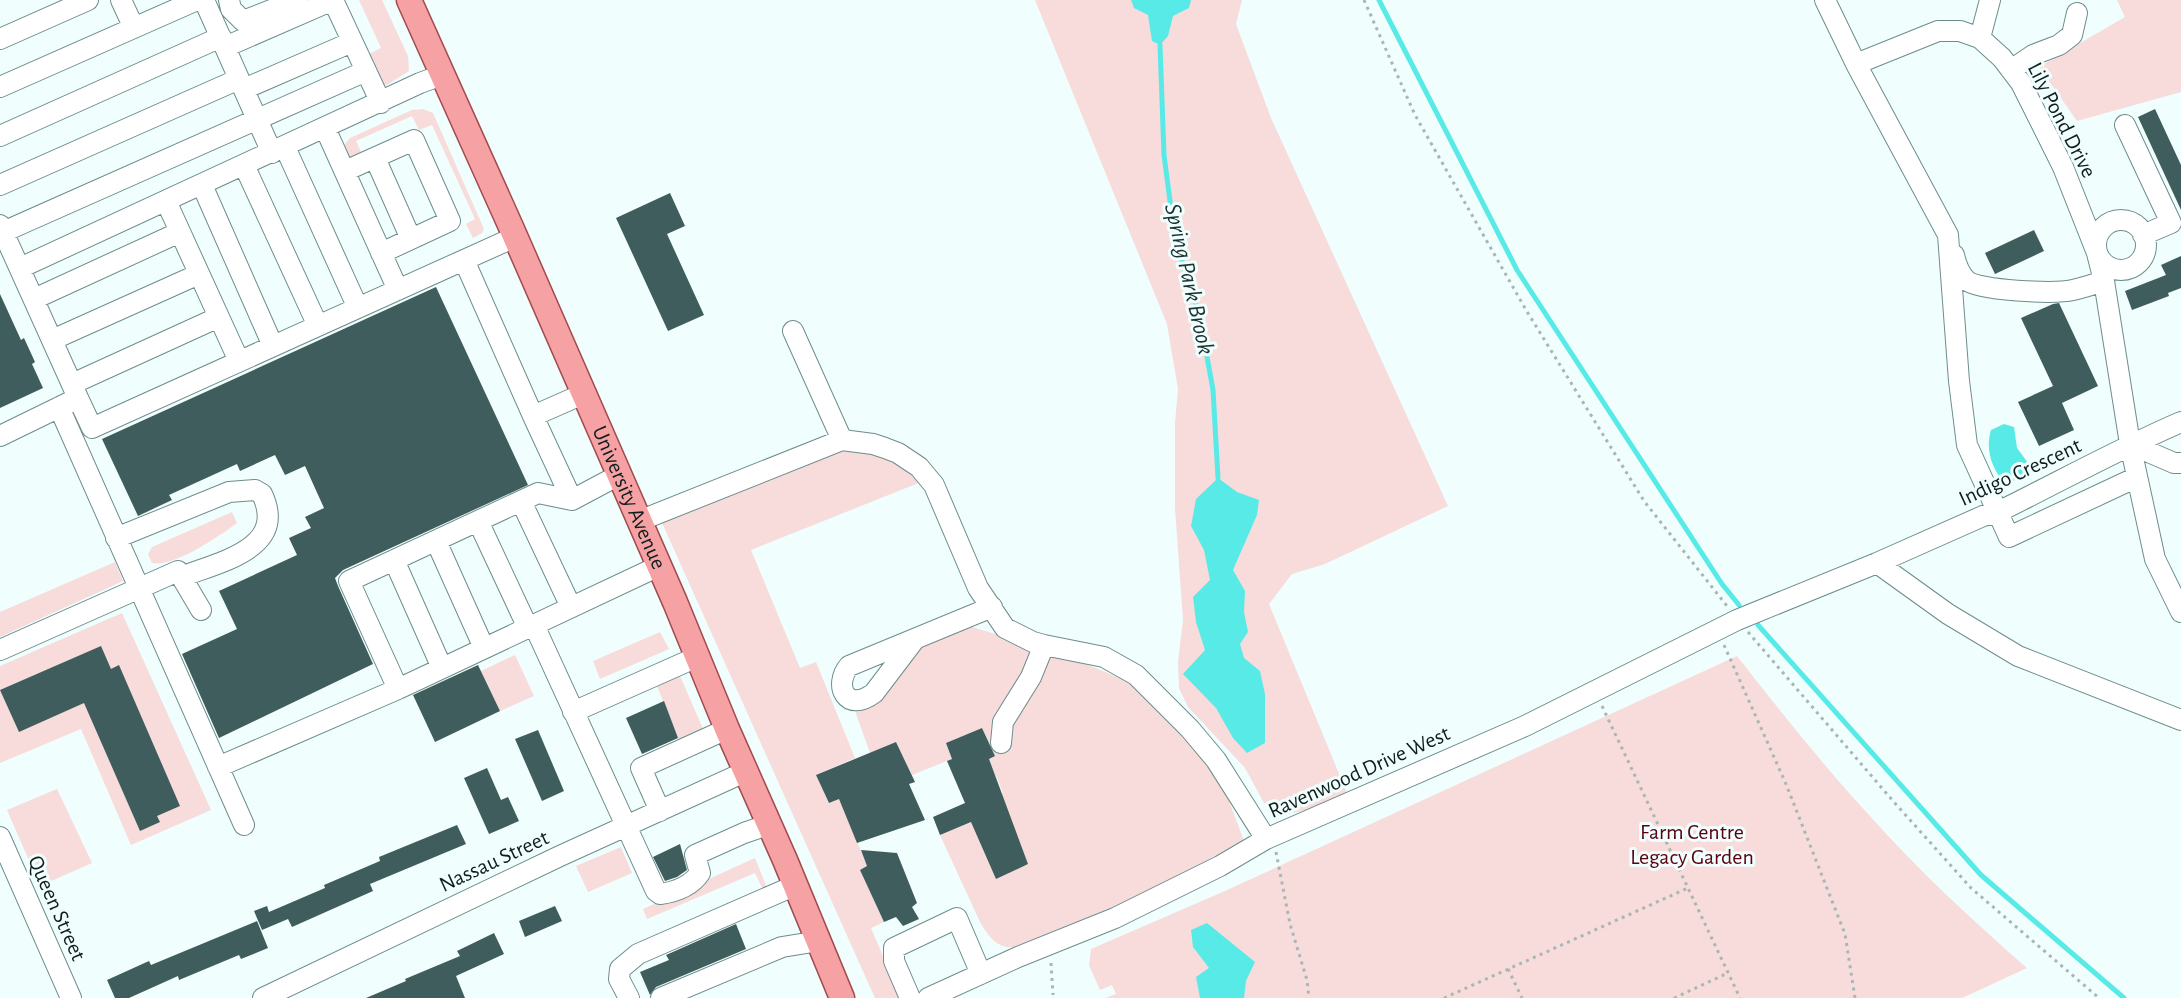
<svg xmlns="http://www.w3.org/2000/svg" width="2181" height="998" font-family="'Alegreya Sans',sans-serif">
<rect width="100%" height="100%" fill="#f0fefd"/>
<path fill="#f7dcdb" d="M359,0H382L408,56L409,71L387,85H381L367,55L381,48Z
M1035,0H1242L1236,24L1271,118L1448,506L1325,564L1292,574L1269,604L1347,793L1320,807L1284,815L1264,803L1245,768L1188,707L1179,688L1178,662L1183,620L1175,508V423L1178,389L1167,324Z
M2117,0H2181V92L2077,121L2039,67L2125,17Z
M423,109L433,113L484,229L482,233L473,238L466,224L475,219L432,125L419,130L412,116L356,141L361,152L349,158L345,151V144L350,138L412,110Z
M844,449C883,451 891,461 921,482L751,550L800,668L816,662L855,758L816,775L829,803L839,799L862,853L871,850L876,862L860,870L884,922L871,928L901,998H875L659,516Z
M232,512L237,523C221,535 173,568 152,563L148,554L152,547Z
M115,562L123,581L0,637V612Z
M122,613L211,810L131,845L81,729L0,763V666Z
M972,627L1064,655L1134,684L1187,736L1225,790L1244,841C1208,859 1034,953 1006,947C993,944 986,932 980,922L940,835L984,817L978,803L1003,793L996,776L983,762L995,756L982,728L946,743L952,759L912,775L896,742L870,753L854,708L924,643Z
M660,632L669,649L600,679L593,661Z
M515,655L534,696L500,711L481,671Z
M1737,656C1779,710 1822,764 1869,815C1918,870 1972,920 2027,968L1962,998H1105L1116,994L1112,985L1100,990L1089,965L1091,949L1225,891Z
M680,676L704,731L679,741L657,686Z
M57,789L92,863L40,886L7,810Z
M621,847L632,873L588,892L576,866Z
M755,858L767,888L764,892L755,873L647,919L643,909Z"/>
<path fill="#58eae7" d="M1131,0H1191L1189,8L1173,16L1168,36L1160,45L1152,41L1148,15L1134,8Z
M2004,424L2014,427L2017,448L2028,463C2023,476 2019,481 2004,483C1992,468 1985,450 1991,430Z
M1218,478L1237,492L1259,500L1257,515L1233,570L1245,591L1244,612L1248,632L1240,644L1244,658L1260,671L1265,694V743L1247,753L1233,738L1216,708L1183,674L1205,650L1196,622L1193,597L1210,580L1204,550L1191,526L1196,499Z
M1207,923L1255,962L1246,981L1244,998H1200L1196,977L1209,968L1193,947L1191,930Z"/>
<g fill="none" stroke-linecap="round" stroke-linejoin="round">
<path stroke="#58eae7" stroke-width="5" d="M1379,0L1517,270L1722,584L1739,605
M1160,45L1164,155L1175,239L1200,318L1213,390L1218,478
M1758,625L1981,875L2124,998"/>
</g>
<path fill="#3e5d5c" d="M2155,109L2181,165V210L2138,117Z
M670,193L685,226L667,234L704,315L668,331L616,218Z
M2034,230L2044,251L1995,274L1985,253Z
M2181,256V288L2168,293L2169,296L2132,310L2125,291L2166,275L2161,265Z
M436,287L528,485L343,570L335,578L338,586L373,664L219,738L182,654L237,629L219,591L297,555L289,538L311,528L305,517L324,508L305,466L285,475L275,455L240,471L237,464L169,495L172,500L138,516L102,439Z
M0,294L21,340L24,338L35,362L32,364L43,388L0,408Z
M2059,303L2098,386L2062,403L2074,430L2039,446L2018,402L2053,386L2021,318L2053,304Z
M101,646L111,669L119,665L180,806L157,816L160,822L140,831L84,703L19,732L0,690Z
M478,665L500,711L435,742L413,695Z
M664,701L678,738L642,754L626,718Z
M982,728L995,756L989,759L1028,864L996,879L971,822L940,835L933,817L965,803L947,761L952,759L946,743Z
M538,730L564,791L542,801L515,739Z
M896,742L915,782L909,784L925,820L857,843L839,799L829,803L816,775Z
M487,768L501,800L508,797L519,821L489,834L464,778Z
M457,825L466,844L370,884L373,891L292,927L288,919L262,930L254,911L267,906L269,912L325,888L324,885L380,861L379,857Z
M680,844L687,870L677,877L665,881L653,857Z
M861,850L897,853L917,903L912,907L919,919L903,926L896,917L884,922L860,870L867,866Z
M555,906L562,921L525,937L519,921Z
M257,921L268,948L241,959L239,955L179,980L178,976L129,998H115L107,980L149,961L151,965Z
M736,924L746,949L656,987L650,995L640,972L669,960L666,955Z
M494,933L504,954L456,976L465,998H366L406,981L405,979L460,956L457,951Z"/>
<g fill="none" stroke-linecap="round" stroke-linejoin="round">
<defs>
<path id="minor" d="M121,0L134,28
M204,0L272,153
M229,0L231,9L243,21L297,0
M333,0L381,103
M1825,0L1856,64
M1980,38L1990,0
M0,39L88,0
M225,47L333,0
M2011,70L2033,55L2059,45L2072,35L2077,13
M0,87L197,0
M244,89L352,42
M2125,125L2171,223L2143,235
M325,128L398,290
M0,136L221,37
M285,147L358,308
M375,158L411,239
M244,165L318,326
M345,171L414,140L450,221L381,253
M0,185L239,79
M202,185L273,346
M166,201L239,361
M2096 245a25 25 0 1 1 50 0a25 25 0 1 1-50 0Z
M0,225L78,398L0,436
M3,232L366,71
M515,237L464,260L533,416L583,394
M1954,255C1956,264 1959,273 1966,280C1978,291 2055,294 2073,290C2083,288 2094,284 2104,281
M20,268L420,83L442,75
M34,299L180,232
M793,331L842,440
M52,340L199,274
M72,384L219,317
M78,398L92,428L464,260
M59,407L244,825
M533,416L572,500
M2130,444L2174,463H2181
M619,475L572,500L538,493L349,581L398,689L659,566
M2137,477L2009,537L1967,445L1959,381L1948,235L1856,64L1938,31H1960L1980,38L2002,58L2021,83L2063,167L2097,253L2104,281L2130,444L2155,559L2181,612
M521,501L571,607
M478,521L528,628
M639,521L842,440L873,444L885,448L898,453L919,467L934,485L978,588L1005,628L1033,642L1044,645L1104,657L1136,675L1190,729L1216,760L1266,839
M116,538L229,492L255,490L262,494C288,549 219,562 181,577
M436,541L484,648
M394,560L442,668
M1877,563L1983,516L1998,512C2059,482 2118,449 2181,422
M534,625L656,891L660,894C675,892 691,886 700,873L695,855L744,833L770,824
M915,639L874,693C846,714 833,685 849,666L992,607
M0,650L178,571L201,610
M573,712L697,657
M1001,743L1003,722L1031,677L1044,645
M218,767L398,689
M660,811L641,768L727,729
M0,837L71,998
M263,998L560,856L747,771
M629,998L619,979L620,969L638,954L796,885
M661,998L782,947L819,941
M910,998L894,961V948L957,918L981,974
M928,998L1018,957L1115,918L1220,866L1266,839L1525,726L1737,620L1877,563L1948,614L2018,656L2181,720"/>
<g id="major">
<path id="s1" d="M409,0L511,227L675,602L727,729L785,860L842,998"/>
</g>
</defs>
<use href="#minor" stroke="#6d8d8c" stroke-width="22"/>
<use href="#major" stroke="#a24a4e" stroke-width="27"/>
<path stroke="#a9b6b6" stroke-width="3" stroke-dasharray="3 4.5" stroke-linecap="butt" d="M1364,0L1415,115L1526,310L1644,501L1727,606
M1748,632L1893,801L1971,888L2099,998
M1724,645L1786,784L1845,934L1855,998
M1602,706L1740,998
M1276,852L1290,924L1307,980L1309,998
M1051,963L1053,995
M1508,969L1522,998
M1444,998L1688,888
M1674,998L1728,973"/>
<use href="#minor" stroke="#fff" stroke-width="20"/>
<use href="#major" stroke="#f6a1a4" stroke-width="24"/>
</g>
<g text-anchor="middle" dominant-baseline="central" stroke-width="6" stroke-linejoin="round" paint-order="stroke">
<g font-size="22" fill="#101d1d" stroke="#f0fefd">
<text transform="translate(2062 120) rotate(63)">Lily Pond Drive</text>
<text transform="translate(2020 472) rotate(-25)">Indigo Crescent</text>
<text stroke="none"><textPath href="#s1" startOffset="544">University Avenue</textPath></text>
<text transform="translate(1359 772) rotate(-24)">Ravenwood Drive West</text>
<text transform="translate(494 861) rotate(-25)">Nassau Street</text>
<text transform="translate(57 908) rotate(66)">Queen Street</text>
</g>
<g font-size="22" fill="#5c0010" stroke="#f0fefd">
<text x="1692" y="832">Farm Centre<tspan x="1692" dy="25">Legacy Garden</tspan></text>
</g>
<g font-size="24" font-style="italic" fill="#1b3333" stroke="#f0fefd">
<text transform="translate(1189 279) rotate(77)">Spring Park Brook</text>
</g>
</g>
</svg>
